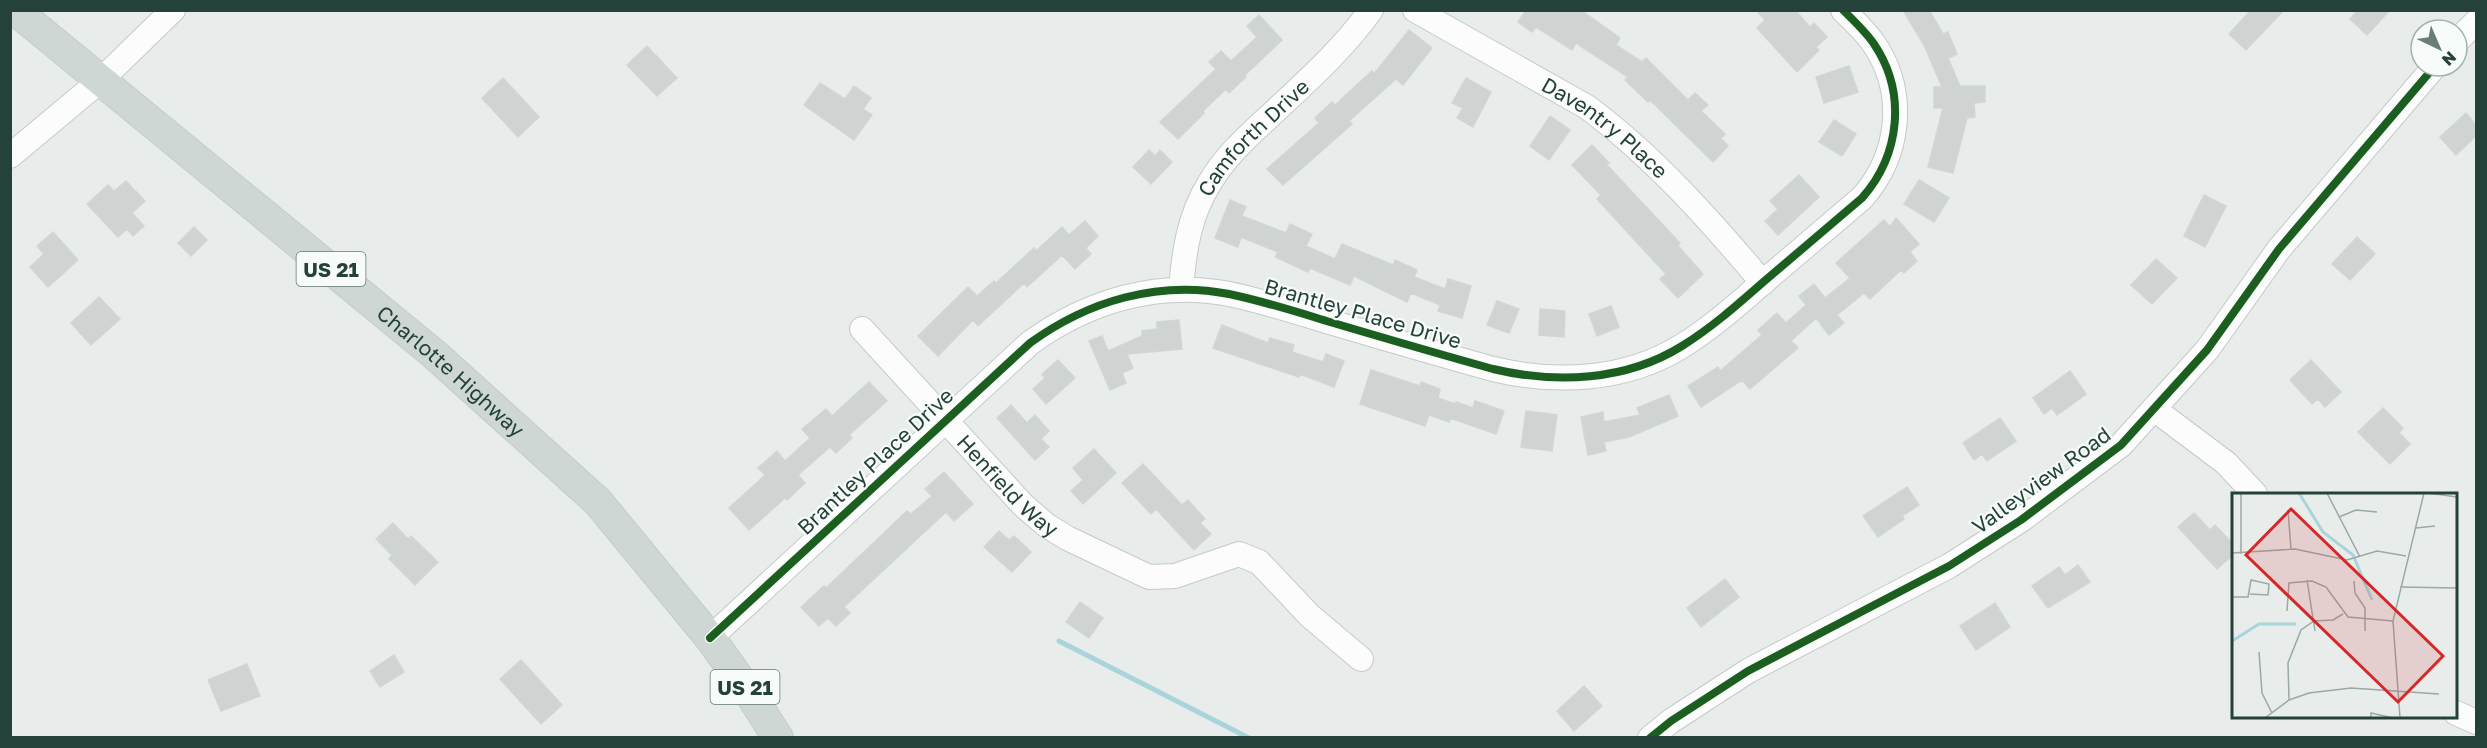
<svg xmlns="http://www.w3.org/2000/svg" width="2487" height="748" font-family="'Golos Text',sans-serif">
<rect width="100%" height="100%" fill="#e8edeb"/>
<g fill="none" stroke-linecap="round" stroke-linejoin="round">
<path stroke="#a9d4db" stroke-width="5" d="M1059,641L1249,738"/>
</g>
<path fill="#cfd4d2" stroke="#d1d6d4" stroke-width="1.5" d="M1526,10H1580L1592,18L1620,38L1616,45L1642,62L1646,58L1688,100L1695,93L1708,105L1701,111L1725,134L1721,138L1728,146L1713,162L1650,100L1648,102L1625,80L1628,77L1576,43L1572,50L1536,27L1532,32L1518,22Z
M1756,10H1795L1810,27L1814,23L1827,37L1816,47L1819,50L1797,72L1757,28L1765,20Z
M1903,10H1929L1943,34L1948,32L1957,54L1948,58L1960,86H1985V102L1974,103L1975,117L1967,118L1953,173L1928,167L1943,108H1934V87H1942L1924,45Z
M2251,10H2284L2246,50L2229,34Z
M2358,10H2390L2367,35L2350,19Z
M1259,15L1282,40L1244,76L1246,77L1229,93L1226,89L1203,111L1204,113L1178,139L1160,122L1216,69L1209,62L1221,51L1231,61L1257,37L1247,26Z
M1409,30L1432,48L1403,85L1396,79L1349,121L1352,124L1283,185L1267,169L1319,123L1315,118L1332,102L1335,105L1372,71L1374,74Z
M647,46L677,78L657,96L627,65Z
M1849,66L1858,92L1824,103L1816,77Z
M503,78L539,117L518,137L482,98Z
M1466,78L1491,92L1473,127L1457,118L1463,108L1452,103Z
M820,83L845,99L854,86L871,98L863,109L872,115L854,140L804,105Z
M2466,113L2476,125V136L2456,155L2440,137Z
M1550,116L1570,130L1549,160L1530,146Z
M1834,120L1856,134L1842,156L1819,142Z
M1592,145L1609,163L1607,165L1680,243L1678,246L1703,274L1678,298L1660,279L1666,274L1597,199L1601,195L1572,165Z
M1149,150L1155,156L1160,150L1172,162L1151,184L1133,167Z
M1799,175L1819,197L1778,235L1765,221L1778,209L1770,201Z
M1919,180L1949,198L1934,222L1904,204Z
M126,181L145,201L132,213L144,226L133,236L127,229L118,237L87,204L108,185L114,191Z
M2204,195L2226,206L2205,247L2184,236Z
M1230,200L1246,207L1242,216L1286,233L1290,224L1312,234L1306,246L1335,259L1342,244L1393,265L1395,260L1417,270L1414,277L1445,289L1448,279L1471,286L1462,318L1438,311L1440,305L1411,293L1407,302L1354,276L1350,285L1310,268L1308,272L1275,257L1278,252L1241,237L1238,247L1215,238Z
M1896,218L1919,244L1910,252L1917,261L1904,273L1901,270L1870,299L1864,293L1837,315L1844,323L1829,335L1816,318L1791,341L1798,348L1750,389L1742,380L1701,407L1688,386L1718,367L1720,371L1762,335L1758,330L1777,313L1786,323L1806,305L1799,296L1814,284L1825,298L1850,278L1836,263L1884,220L1890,227Z
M1085,221L1098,236L1086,248L1091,254L1075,269L1062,255L1027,287L1024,283L978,326L973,320L938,356L918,336L968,287L977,296L994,281L996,283L1034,248L1036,251L1062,227L1069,235Z
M194,227L207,240L191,256L178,243Z
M53,232L78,260L48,287L30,267L44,254L37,246Z
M2357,237L2375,254L2350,280L2332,264Z
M2156,259L2177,278L2152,304L2131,285Z
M99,297L120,319L91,345L71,323Z
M1497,301L1519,309L1509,333L1487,325Z
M1611,306L1619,327L1597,336L1589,314Z
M1540,309L1565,311L1564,337L1539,335Z
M1179,320L1182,349L1127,354L1133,368L1122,373L1126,383L1110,390L1089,341L1102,336L1108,351L1142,336V331L1157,329V322Z
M1222,325L1268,343L1270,338L1294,345L1292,352L1323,362L1326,354L1344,361L1334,387L1300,374L1299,377L1213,348Z
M1058,360L1075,378L1046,404L1033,389L1045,378L1042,374Z
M2311,360L2341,392L2325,407L2318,399L2312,404L2290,380Z
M1371,370L1420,386L1421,382L1440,389L1438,398L1455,404L1456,402L1473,408L1475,401L1504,411L1496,434L1450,418L1449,422L1429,415L1425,426L1360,404Z
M2070,371L2086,394L2057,415L2052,408L2044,414L2033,398Z
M869,382L887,401L849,435L852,438L836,453L830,447L798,475L805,483L787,500L785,498L749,530L729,508L765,475L758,468L777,451L785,461L810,438L802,429L826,409L832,416Z
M1669,395L1678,416L1629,437L1604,442L1606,451L1588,455L1581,417L1603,412L1604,422L1640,415L1637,408Z
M1011,405L1027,423L1035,415L1049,431L1041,439L1049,447L1035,460L997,418Z
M2383,408L2403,428L2399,433L2410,444L2390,464L2358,432Z
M1526,411L1557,415L1552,451L1521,447Z
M2000,418L2016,441L1987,461L1982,454L1974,460L1963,443Z
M1094,449L1116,473L1083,504L1071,491L1083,480L1073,468Z
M1143,464L1182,505L1188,500L1205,519L1200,523L1211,534L1194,550L1156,509L1151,514L1122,483Z
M944,472L973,504L954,521L946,512L844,607L850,613L836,626L828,618L819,626L801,607L824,586L826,588L907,511L911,514L932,496L925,489Z
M1907,487L1919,505L1902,516L1904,519L1878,537L1863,516Z
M2194,513L2210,530L2215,525L2234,545V554L2217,569L2178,527Z
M393,523L408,539L411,536L438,562L415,585L389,559L392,555L376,539Z
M999,531L1009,540L1014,536L1031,552L1012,572L984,547Z
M2078,565L2090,582L2048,608L2032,586L2059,567L2065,575Z
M1725,579L1739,597L1701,627L1687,608Z
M1080,602L1103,618L1089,638L1066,622Z
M1995,603L2010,627L1976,650L1960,626Z
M394,655L404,672L380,687L370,671Z
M521,660L562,705L541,724L500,679Z
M247,664L260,696L221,711L208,680Z
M1584,686L1602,706L1574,731L1557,711Z"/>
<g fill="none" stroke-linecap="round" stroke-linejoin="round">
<defs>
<g id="minor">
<path id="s1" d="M1415,10L1587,107C1653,156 1710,220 1763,283"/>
<path d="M2457,41L2476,22"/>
<path d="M10,156L101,80L173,10"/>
<path id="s2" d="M1181,289C1184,252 1189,216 1209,184C1225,156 1249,135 1273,113C1307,81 1343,49 1371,10"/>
<path id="s3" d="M862,329L1023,505L1046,525L1067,538L1149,577L1175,576L1239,554L1259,562L1310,616L1361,659"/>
<path d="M2154,409L2226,463L2255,494"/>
<path d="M710,638L1030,343C1088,301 1158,280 1229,294C1263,301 1297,312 1330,322C1384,338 1439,354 1493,369C1556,384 1626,381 1682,346C1711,328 1736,306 1761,284C1795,255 1828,227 1862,198C1900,155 1907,93 1874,44C1866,32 1854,21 1843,10"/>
<path d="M2456,713L2476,722"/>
<path d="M1650,738L1671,721L1748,671L1949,566L2021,520L2121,445L2207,350L2279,249L2435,66"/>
</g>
<g id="major">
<path id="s4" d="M15,10L434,354L598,502L710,638L752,697L778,738"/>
</g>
</defs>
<use href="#minor" stroke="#c5cac8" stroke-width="26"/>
<use href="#major" stroke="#c3ccc9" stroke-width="32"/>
<use href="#minor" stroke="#fcfcfc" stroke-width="24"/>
<use href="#major" stroke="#cfd7d5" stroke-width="30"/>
<defs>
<path id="cycleway" d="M710,638L1030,343C1088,301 1158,280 1229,294C1263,301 1297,312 1330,322C1384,338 1439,354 1493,369C1556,384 1626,381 1682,346C1711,328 1736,306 1761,284C1795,255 1828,227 1862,198C1900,155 1907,93 1874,44C1866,32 1854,21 1843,10
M1650,738L1671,721L1748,671L1949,566L2021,520L2121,445L2207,350L2279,249L2435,66"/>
</defs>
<use href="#cycleway" stroke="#f7fbf9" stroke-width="11"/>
<use href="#cycleway" stroke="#1b5e20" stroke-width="8"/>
</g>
<g text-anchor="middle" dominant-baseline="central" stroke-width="4.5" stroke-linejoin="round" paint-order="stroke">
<g fill="#f7fbf9" stroke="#637a73" stroke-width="1.5">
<rect x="296.5" y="252" width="69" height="34" rx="4.5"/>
<rect x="710.5" y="670" width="69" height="34" rx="4.5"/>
</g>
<g font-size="20" font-weight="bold" fill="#24423a">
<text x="331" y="269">US 21</text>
<text x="745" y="687">US 21</text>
</g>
<g font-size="21" fill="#24423a" stroke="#f7fbf9">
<text stroke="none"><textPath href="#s1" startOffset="224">Daventry Place</textPath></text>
<text stroke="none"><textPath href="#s2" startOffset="174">Camforth Drive</textPath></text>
<text transform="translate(1363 313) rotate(16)">Brantley Place Drive</text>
<text stroke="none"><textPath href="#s4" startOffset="566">Charlotte Highway</textPath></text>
<text transform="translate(875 461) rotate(-43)">Brantley Place Drive</text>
<text transform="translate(2041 480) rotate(-36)">Valleyview Road</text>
<text stroke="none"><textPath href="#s3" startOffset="214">Henfield Way</textPath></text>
</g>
</g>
<g transform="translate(2232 493)">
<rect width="225" height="225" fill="#e8edeb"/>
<path fill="none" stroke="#a9d4db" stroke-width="3" d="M67,0L91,39L121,62L140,107M0,148L27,131H64"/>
<path fill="none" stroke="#9aa9a4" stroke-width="1.5" d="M9,0V61M95,0L128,64M196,0L225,4M56,17L59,57M107,24L124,17L145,19M184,35L203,33M0,60L63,56L115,67L145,58L174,63M75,87L83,138M122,88L123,100L133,115V138M168,94L225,95M0,104H16L19,87L37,91L36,102L18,101M55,118L57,90L80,88L94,94L116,124L161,128M27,159L30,200L40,220M57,207L56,170L69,137L82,128L101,127L111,121M33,225L57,207L77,200L119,195L207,201M139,225V220L161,225M168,225L161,128L192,0"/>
<path fill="#d62828" fill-opacity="0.15" stroke="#d62828" stroke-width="3" d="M59,16L211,163L166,209L14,62Z"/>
<rect width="225" height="225" fill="none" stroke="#24423a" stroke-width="3"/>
</g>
<rect width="2487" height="748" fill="none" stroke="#24423a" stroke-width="24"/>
<g transform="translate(2439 48) rotate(136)"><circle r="28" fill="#f7fbf9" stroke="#a3b1ad" stroke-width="1.5"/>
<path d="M0-4.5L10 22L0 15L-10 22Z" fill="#697e78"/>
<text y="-9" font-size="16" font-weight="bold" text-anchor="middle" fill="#24423a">N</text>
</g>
</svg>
